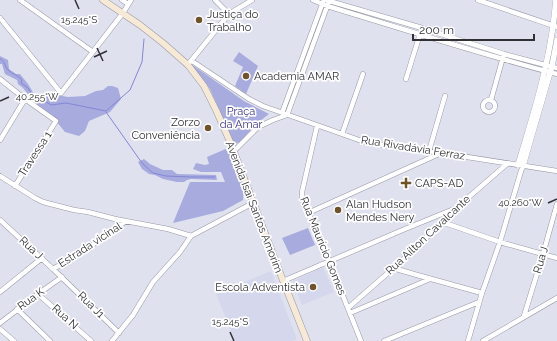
<svg xmlns="http://www.w3.org/2000/svg" width="557" height="341" font-family="Raleway,sans-serif">
<rect width="100%" height="100%" fill="#e0e1ef"/>
<path fill="#d5d7ec" d="M323,267L334,292L302,305L293,281Z
M271,271L297,339L292,341H235L216,294Z"/>
<path fill="#a7abdd" d="M239,52L258,66L246,94L235,86L243,67L233,61Z
M0,56L8,60L9,69L16,74H20L28,84L34,94L50,96H62L68,97L85,96L96,91L103,90L108,86H112L118,88L121,99L110,112L89,121L85,131L79,136L65,132L56,121L36,104L23,88L18,84L17,80L5,74L2,64H0Z
M191,64L244,101L269,114L256,124L240,142L234,144L210,89Z
M228,148L241,180L244,189L243,200L223,211L173,223L190,182H225L221,172H201L193,169L196,163L205,165L209,164L207,157Z
M144,159L150,164L163,170H172L177,174L216,175L217,180L191,179L187,180L184,182H177L163,179L155,175L149,174L142,169L138,162Z
M308,228L315,245L290,255L282,238Z"/>
<g fill="none" stroke-linecap="round" stroke-linejoin="round">
<path stroke="#8487d5" stroke-width="1" d="M0,59H1C5,62 5,67 8,70C12,74 18,75 22,80L21,83L28,88L33,95L38,97L51,105L66,103L106,111L130,90L142,62L144,39
M106,112L142,163L153,173L166,176L190,177H215"/>
<defs>
<path id="minor" d="M20,0L93,52
M122,0L128,4
M215,0L229,14
M313,0L327,6C404,29 480,54 557,74
M326,0L422,28L504,54L557,68
M478,0L557,27
M0,18L61,93L123,13L131,0
M192,61L249,99L263,106L359,140L368,143L429,151L557,171
M190,62L229,14L252,0
M0,79L25,99L56,121L15,186
M406,79L420,34
M483 106a6 6 0 1 1 12 0a6 6 0 1 1-12 0Z
M491,100L503,57
M282,113L323,2
M287,115L328,4
M317,126L302,192V198L329,261L361,341
M342,134L363,74
M0,140L25,99
M429,151L445,96
M233,152L258,127L273,120L287,115
M0,176L35,198L43,202L74,210L88,212L115,219L168,229L191,236L253,203
M308,213L441,153
M0,220L53,269L119,333
M442,222L500,242L557,258
M393,268L417,275L482,293
M53,269L81,253L126,221
M283,281L405,229L454,209
M0,292L42,258
M38,294L91,341
M348,308L406,257L470,196L508,163
M17,309L50,341
M350,313L430,279
M524,316L543,254L557,204
M0,323L38,294L62,277
M0,329L14,341
M112,341L133,315L153,282L180,252L191,236
M384,341L479,302
M468,341L482,293L500,242L521,171L523,166
M483,341L557,298"/>
<path id="tertiary" d="M518,165C528,131 539,98 546,64C551,43 554,21 556,0
M523,166L552,66L557,40"/>
<path id="secondary" d="M103,0L140,25L163,43L188,65L204,86L216,110L231,144L282,278L307,341"/>
</defs>
<use href="#minor" stroke="#9798a5" stroke-width="5.5"/>
<use href="#tertiary" stroke="#9798a5" stroke-width="6"/>
<use href="#secondary" stroke="#9798a5" stroke-width="7"/>
<use href="#minor" stroke="#fff" stroke-width="4.5"/>
<use href="#tertiary" stroke="#fff" stroke-width="5.5"/>
<use href="#secondary" stroke="#f6e9d5" stroke-width="6"/>
</g>
<path fill="none" stroke="#303035" stroke-width="1.5" d="M75,0L79,9M97,48L103,61M94,57L107,51M0,101L9,97M548,203L557,199M230,332L234,341"/>
<g fill="#705427" stroke="#fff" stroke-width="1.5">
<circle cx="199" cy="20" r="4"/>
<circle cx="246" cy="76" r="4"/>
<circle cx="208" cy="128" r="4"/>
<path d="M404 177h4v4h4v4h-4v4h-4v-4h-4v-4h4z"/>
<circle cx="338" cy="210" r="4"/>
<circle cx="313" cy="287" r="4"/>
</g>
<g text-anchor="middle" dominant-baseline="central" stroke-width="3.5" stroke-linejoin="round" paint-order="stroke">
<g font-size="11" fill="#303035" stroke="#fff" text-anchor="start">
<text x="207" y="14">Justiça do<tspan x="207" dy="13">Trabalho</tspan></text>
<text x="254" y="76">Academia AMAR</text>
<text x="200" y="122" text-anchor="end">Zorzo<tspan x="200" dy="13">Conveniência</tspan></text>
<text x="415" y="183">CAPS-AD</text>
<text x="346" y="204">Alan Hudson<tspan x="346" dy="13">Mendes Nery</tspan></text>
<text x="305" y="287" text-anchor="end">Escola Adventista</text>
</g>
<g font-size="11" fill="#38308b" stroke="#fff">
<text x="241" y="111">Praça<tspan x="241" dy="13">da Amar</tspan></text>
</g>
<g font-size="11" fill="#303035" stroke="#fff">
<text transform="translate(413 148) rotate(9)">Rua Rivadávia Ferraz</text>
<text transform="translate(35 154) rotate(-57)">Travessa 1</text>
<text transform="translate(254 207) rotate(69)">Avenida Isai Santos Amorim</text>
<text transform="translate(428 235) rotate(-43)">Rua Aílton Cavalcante</text>
<text transform="translate(90 245) rotate(-33)">Estrada vicinal</text>
<text transform="translate(323 246) rotate(68)">Rua Maurício Gomes</text>
<text transform="translate(31 248) rotate(43)">Rua J</text>
<text transform="translate(541 260) rotate(-73)">Rua J</text>
<text transform="translate(31 299) rotate(-36)">Rua K</text>
<text transform="translate(91 305) rotate(44)">Rua J1</text>
<text transform="translate(65 317) rotate(42)">Rua N</text>
</g>
</g>
<g font-size="10" text-anchor="middle" fill="#303035" stroke="#fff" stroke-width="3.5" stroke-linejoin="round" paint-order="stroke">
<text x="79" y="23">15.245°S</text>
<text x="37" y="100">40.255°W</text>
<text x="520" y="206">40.260°W</text>
<text x="230" y="325">15.245°S</text>
</g>
<path d="M413 34v6h121v-6" fill="none" stroke="#303035" stroke-width="2"/>
<text x="419" y="34" font-size="12" fill="#303035" stroke="#ffffff" stroke-width="3" paint-order="stroke">200 m</text>
</svg>
